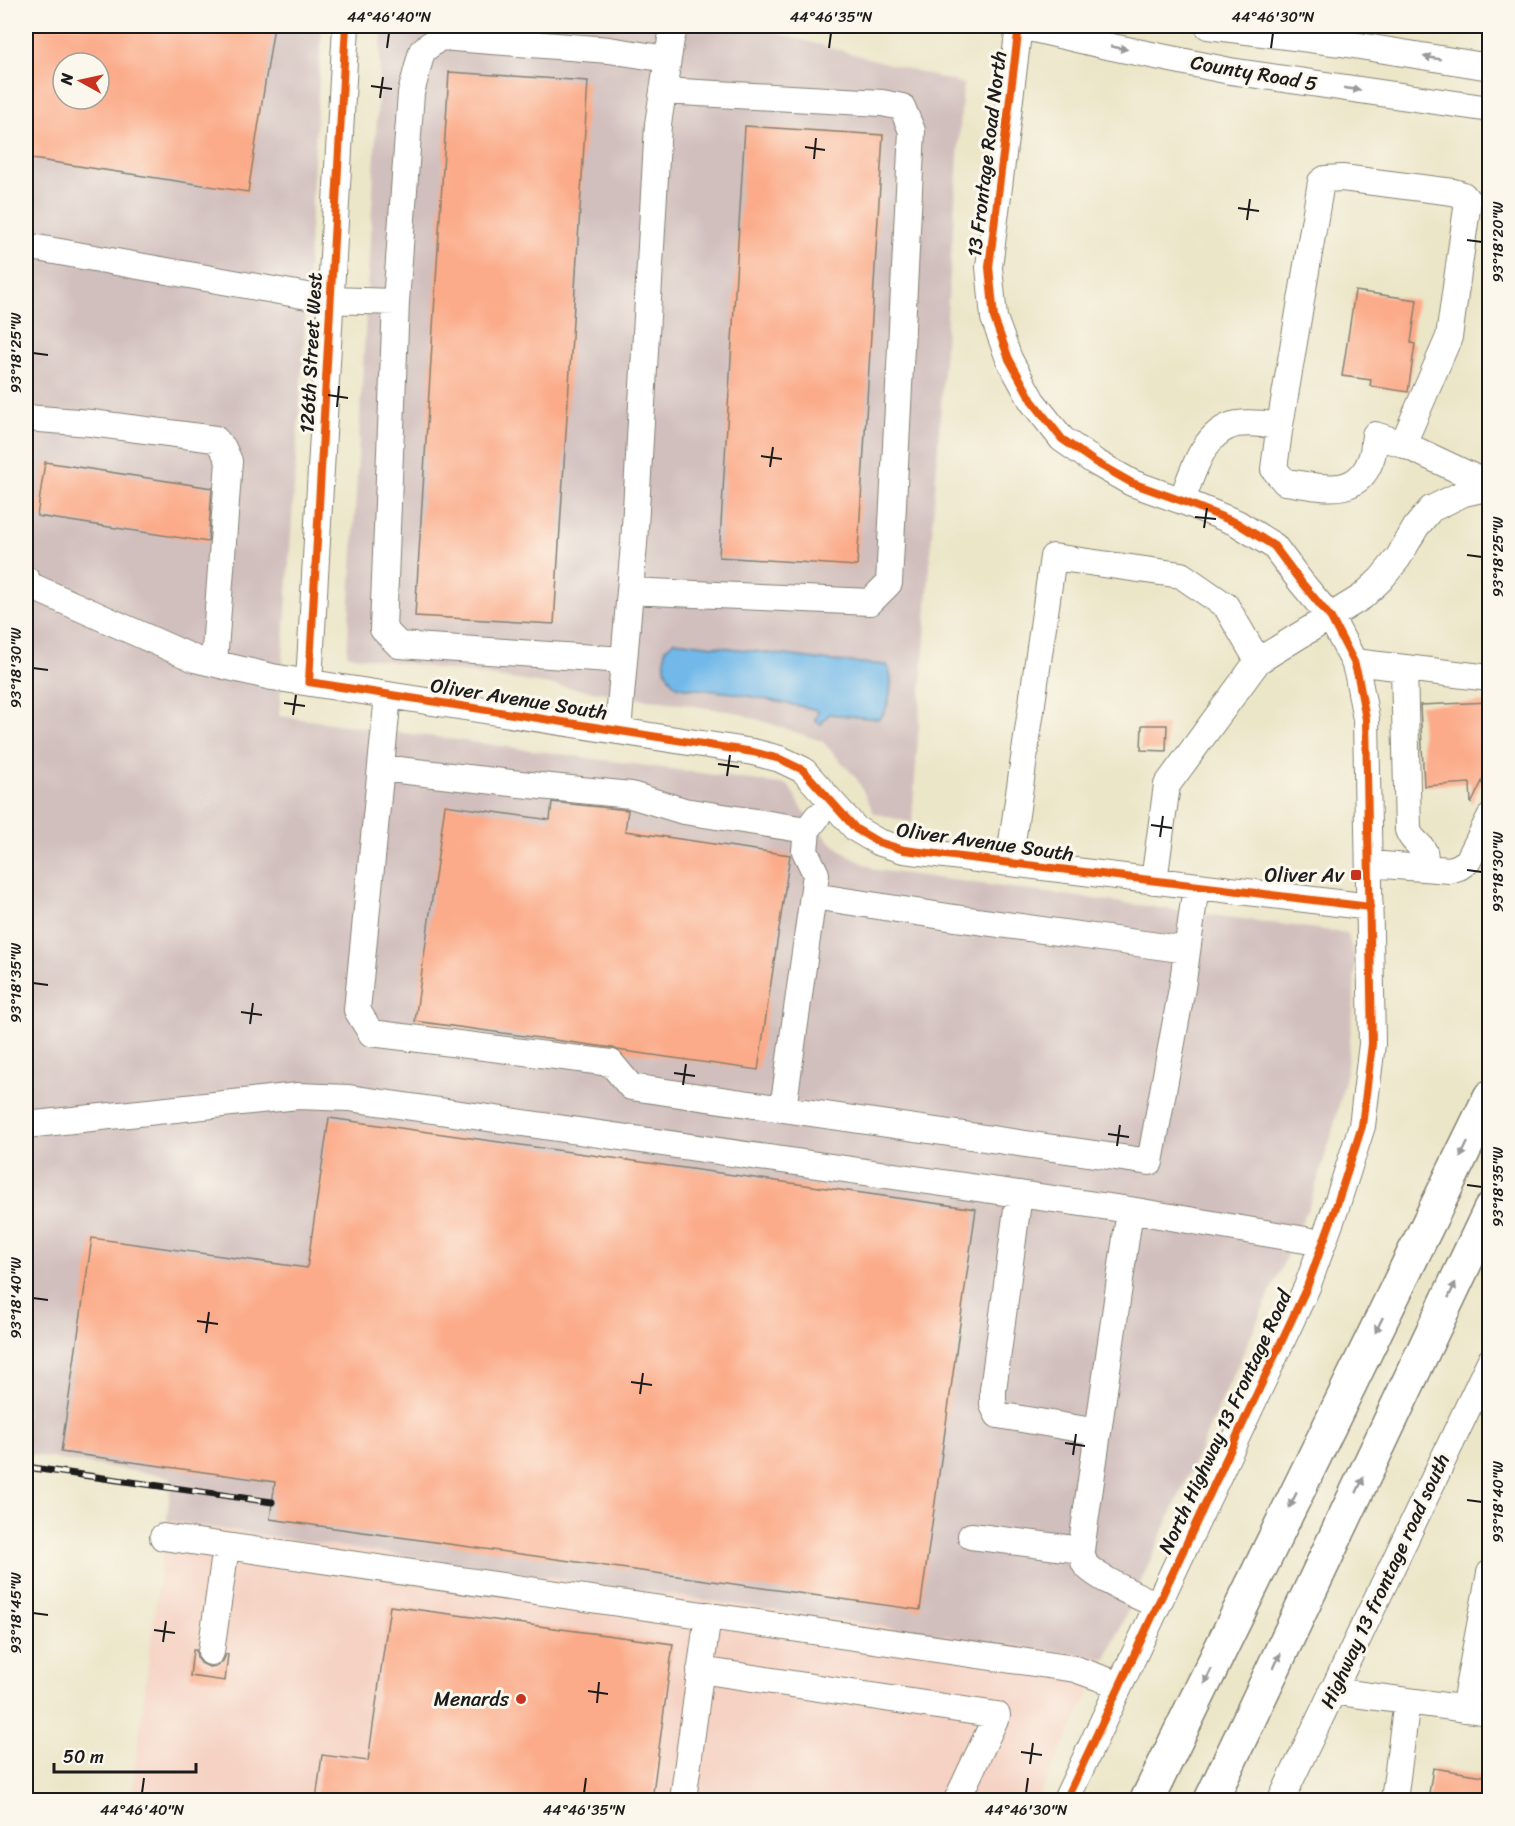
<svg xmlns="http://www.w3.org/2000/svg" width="1515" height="1826" font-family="Sriracha,sans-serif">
<rect width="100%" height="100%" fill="#fbf7ec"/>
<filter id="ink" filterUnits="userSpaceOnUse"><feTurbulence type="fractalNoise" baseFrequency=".0167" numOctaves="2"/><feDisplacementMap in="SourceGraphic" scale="12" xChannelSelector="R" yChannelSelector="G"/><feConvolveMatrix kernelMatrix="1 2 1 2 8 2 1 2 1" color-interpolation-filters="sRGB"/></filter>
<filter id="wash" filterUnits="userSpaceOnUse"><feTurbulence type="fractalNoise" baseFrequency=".008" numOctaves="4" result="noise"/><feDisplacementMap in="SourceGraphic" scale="24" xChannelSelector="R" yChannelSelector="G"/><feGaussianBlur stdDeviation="1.35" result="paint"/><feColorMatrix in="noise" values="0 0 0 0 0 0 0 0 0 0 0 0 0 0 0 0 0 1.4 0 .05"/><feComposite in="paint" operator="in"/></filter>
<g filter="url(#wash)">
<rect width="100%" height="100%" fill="#ece6c9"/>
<path fill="#f5d2c3" d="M166,1521L1106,1659L1037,1800H131Z"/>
<path fill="#d1bfbd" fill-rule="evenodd" d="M26,26H322L304,337L279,716L788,785L803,810L828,840L849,856L876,870L1347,933L1355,957L1354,1003L1346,1076L1330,1141L1310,1204L1106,1659L167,1521L171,1477L26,1454ZM63,63H99V99H63Z
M382,26H751L963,84L912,823L874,813L857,779L822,741L735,712L347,655Z"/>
<path fill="#72b9e9" stroke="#476a82" stroke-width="1.5" d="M674,641L832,661L887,665C894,677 891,710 878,719L829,714L821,724L815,721L818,712L814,709L733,693L679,687C664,678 664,665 665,649Z"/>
<g id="blocks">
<path fill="#fbab89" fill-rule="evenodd" d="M26,26H274L248,192L26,158ZM63,63H99V99H63Z
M449,72L588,81L554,624L415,616Z
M745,126L883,135L857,566L719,557Z
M1355,291L1417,300L1411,343L1415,344L1408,392L1370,386L1371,380L1342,376Z
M45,462L212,488L208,542L37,516Z
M1490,702V765L1471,804L1470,783L1424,786L1420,705Z
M1142,725H1167L1166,751L1141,750Z
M552,802L628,810L625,831L790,855L758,1070L617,1050L613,1048L415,1021L445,805L550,820Z
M329,1118L976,1209L920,1610L270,1519L275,1482L61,1452L92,1238L307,1268Z
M390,1606L673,1644L652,1800H316L322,1755L368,1761Z
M193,1650H196L197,1657L201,1663L209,1667L217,1666L223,1661L226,1654H228L225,1681L190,1676Z
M1433,1768L1490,1777V1800H1428Z"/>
</g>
</g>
<g filter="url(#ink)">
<use href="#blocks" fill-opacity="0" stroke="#848172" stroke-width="1.5"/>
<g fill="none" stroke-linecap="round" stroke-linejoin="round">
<defs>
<path id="minor" d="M1019,26L989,267L994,318L1009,359L1032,401L1062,439L1095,462L1132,483L1185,502L1237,523L1274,546L1301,582L1331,618L1354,662L1358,676L1366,719L1372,1044L1362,1126L1336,1207L1307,1287L1066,1800
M1021,26L1107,46L1230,71L1490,109
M1208,26L1341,43L1490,67
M26,246L330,300L396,302L383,629L399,645L624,660
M396,302L411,93L422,51L440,37L609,50L667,59
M26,418L91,423L215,439L223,448L229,461L214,663
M1403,444L1449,337L1468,201L1463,195L1453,192L1342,178L1325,179L1321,182L1279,431L1274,469L1285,482C1319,486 1357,500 1371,459C1374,452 1374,442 1375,435L1403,444L1490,485
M1182,501C1192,473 1204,430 1237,424C1251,422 1266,424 1280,426
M26,579L31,586L195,659L272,677L753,752L780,759L803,770L856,829L878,842L904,850L1370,907
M630,591L870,602L889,583L912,131L902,107L882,103L663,91
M1354,662L1490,678
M1404,668L1408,830C1412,842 1421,844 1424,852C1426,856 1424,864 1425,868
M309,682L346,26
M388,695L357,1010L371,1033L611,1063L631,1087L1150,1162L1182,988L1196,886
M618,731L634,544L658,124L671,39L675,26
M381,768L520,784L631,795L684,811L807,830
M1009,863L1053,557L1181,575L1226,606L1258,661L1362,597L1381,579L1398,558L1416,527L1431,509L1464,493L1490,487
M1369,864L1450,870L1459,867L1468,861L1490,817
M1154,881L1167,785L1258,661
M813,896L955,918L1187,950
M783,1109L816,874L805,851L807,830L817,817
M26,1125L298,1096L349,1098L1130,1210
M1019,1194L993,1390V1405L998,1415L1098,1432
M971,1536L1081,1550
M163,1537L1075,1669L1120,1685
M1157,1605C1142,1598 1094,1577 1085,1564C1083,1560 1082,1554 1081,1550L1130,1210L1323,1243
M211,1652L226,1547
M700,1670L997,1715L957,1800
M1332,1691L1490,1712
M1464,1709L1490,1573
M683,1800L708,1615
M1281,1800L1490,1361
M1394,1800L1407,1701"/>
<path id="highway" d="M1147,1800L1490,1097
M1211,1800L1490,1210"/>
</defs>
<use href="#minor" stroke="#848172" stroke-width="28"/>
<use href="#highway" stroke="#848172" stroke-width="36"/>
<use href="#minor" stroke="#fff" stroke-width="26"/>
<use href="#highway" stroke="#fff" stroke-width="33"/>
<defs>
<path id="rail" d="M26,1467L272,1502"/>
</defs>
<use href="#rail" stroke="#1c1c1c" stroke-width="7"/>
<use href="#rail" stroke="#fbf7ec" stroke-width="4.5" stroke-dasharray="14" stroke-linecap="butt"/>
<defs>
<path id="cycleway" d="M346,26L309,682L753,752L780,759L803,770L856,829L878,842L904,850L1370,907
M1019,26L989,267L994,318L1009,359L1032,401L1062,439L1095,462L1132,483L1185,502L1237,523L1274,546L1301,582L1331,618L1354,662L1358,676L1366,719L1372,1044L1362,1126L1336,1207L1307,1287L1066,1800"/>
</defs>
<use href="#cycleway" stroke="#fbf7ec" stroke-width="11"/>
<use href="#cycleway" stroke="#e8590c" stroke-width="8"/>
</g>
<defs><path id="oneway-solid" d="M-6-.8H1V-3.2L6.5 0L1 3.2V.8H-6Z" transform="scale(1.5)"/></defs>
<g fill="#999">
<use href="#oneway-solid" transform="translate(1119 48) rotate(11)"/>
<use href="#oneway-solid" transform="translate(1432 58) rotate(-171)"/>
<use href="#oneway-solid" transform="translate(1352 89) rotate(8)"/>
<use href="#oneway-solid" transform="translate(1464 1150) rotate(116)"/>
<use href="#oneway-solid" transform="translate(1452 1290) rotate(-65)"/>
<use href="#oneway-solid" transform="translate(1379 1325) rotate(116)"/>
<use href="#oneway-solid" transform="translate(1360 1485) rotate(-65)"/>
<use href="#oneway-solid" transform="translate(1293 1500) rotate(116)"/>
<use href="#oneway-solid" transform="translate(1277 1661) rotate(-65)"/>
<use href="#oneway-solid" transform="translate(1208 1676) rotate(116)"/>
</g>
</g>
<path fill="none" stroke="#1c1c1c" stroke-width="2" d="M387,48L389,33M829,48L831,33M1271,48L1273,33M371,86L392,89M380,98L383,77M805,147L825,150M814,159L816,138M1238,208L1259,211M1247,220L1250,199M1467,240L1482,242M33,353L48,355M328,395L348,398M337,407L339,386M761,456L782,459M770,467L773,447M1195,517L1216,519M1204,528L1207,508M1467,555L1482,557M33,668L48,670M284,703L305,706M293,715L296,695M718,764L739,767M727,776L730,755M1151,825L1172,828M1160,837L1163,816M1467,870L1482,872M33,983L48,985M241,1012L262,1015M250,1024L253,1003M674,1073L695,1076M683,1085L686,1064M1108,1134L1129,1137M1117,1146L1120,1125M1467,1185L1482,1187M33,1298L48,1300M197,1321L218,1324M206,1333L209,1312M631,1382L652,1385M640,1394L643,1373M1065,1443L1085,1446M1073,1455L1076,1434M1467,1500L1482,1502M33,1613L48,1615M154,1630L175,1633M163,1642L166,1621M588,1691L608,1694M597,1703L599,1682M1021,1752L1042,1755M1030,1764L1033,1743M142,1793L144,1778M584,1793L586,1778M1026,1793L1028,1778"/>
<g fill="#c8321e" stroke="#fbf7ec" stroke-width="2">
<rect x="1350" y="869" width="12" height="12" rx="3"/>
<circle cx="521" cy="1699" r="6"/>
</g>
<g text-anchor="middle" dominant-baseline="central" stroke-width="6" stroke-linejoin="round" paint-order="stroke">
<g font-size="20" fill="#1c1c1c" stroke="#fbf7ec">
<text transform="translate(1254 73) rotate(10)">County Road 5</text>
<text transform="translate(987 154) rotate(-83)">13 Frontage Road North</text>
<text transform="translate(311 353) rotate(-87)">126th Street West</text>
<text transform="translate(519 699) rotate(9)">Oliver Avenue South</text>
<text transform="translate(985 842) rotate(8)">Oliver Avenue South</text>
<text transform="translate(1225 1422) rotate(-65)">North Highway 13 Frontage Road</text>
<text transform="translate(1385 1581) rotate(-65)">Highway 13 frontage road south</text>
</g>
<g font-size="20" fill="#1c1c1c" stroke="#fbf7ec" text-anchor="end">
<text x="1344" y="875">Oliver Av</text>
<text x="509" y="1699">Menards</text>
</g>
</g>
<rect width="1515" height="1826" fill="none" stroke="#fbf7ec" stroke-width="66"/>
<g transform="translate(81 81) rotate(278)"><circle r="28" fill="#fbf7ec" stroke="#a29f99" stroke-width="1.5"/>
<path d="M0-4.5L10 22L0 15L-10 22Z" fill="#c8321e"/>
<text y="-9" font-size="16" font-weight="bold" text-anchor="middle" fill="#1c1c1c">N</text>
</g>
<path d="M54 1763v9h142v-9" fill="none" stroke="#1c1c1c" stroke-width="3"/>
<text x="63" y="1763" font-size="18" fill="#1c1c1c" stroke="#fbf7ec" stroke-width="4.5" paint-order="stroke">50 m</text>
<rect x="33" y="33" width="1449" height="1760" fill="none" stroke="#1c1c1c" stroke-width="2"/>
<g font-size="15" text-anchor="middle" fill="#1c1c1c">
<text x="389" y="22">44°46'40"N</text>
<text x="831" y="22">44°46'35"N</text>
<text x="1273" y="22">44°46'30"N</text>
<text transform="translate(1498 242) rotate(-90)" y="5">93°18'20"W</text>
<text transform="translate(16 353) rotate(-90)" y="5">93°18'25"W</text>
<text transform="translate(1498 557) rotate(-90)" y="5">93°18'25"W</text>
<text transform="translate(16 668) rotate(-90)" y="5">93°18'30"W</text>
<text transform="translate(1498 872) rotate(-90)" y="5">93°18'30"W</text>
<text transform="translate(16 983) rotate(-90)" y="5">93°18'35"W</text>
<text transform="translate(1498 1187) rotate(-90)" y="5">93°18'35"W</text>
<text transform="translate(16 1298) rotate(-90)" y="5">93°18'40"W</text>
<text transform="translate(1498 1502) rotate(-90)" y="5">93°18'40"W</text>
<text transform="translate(16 1613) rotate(-90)" y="5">93°18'45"W</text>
<text x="142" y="1815">44°46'40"N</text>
<text x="584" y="1815">44°46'35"N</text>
<text x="1026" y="1815">44°46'30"N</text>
</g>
</svg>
